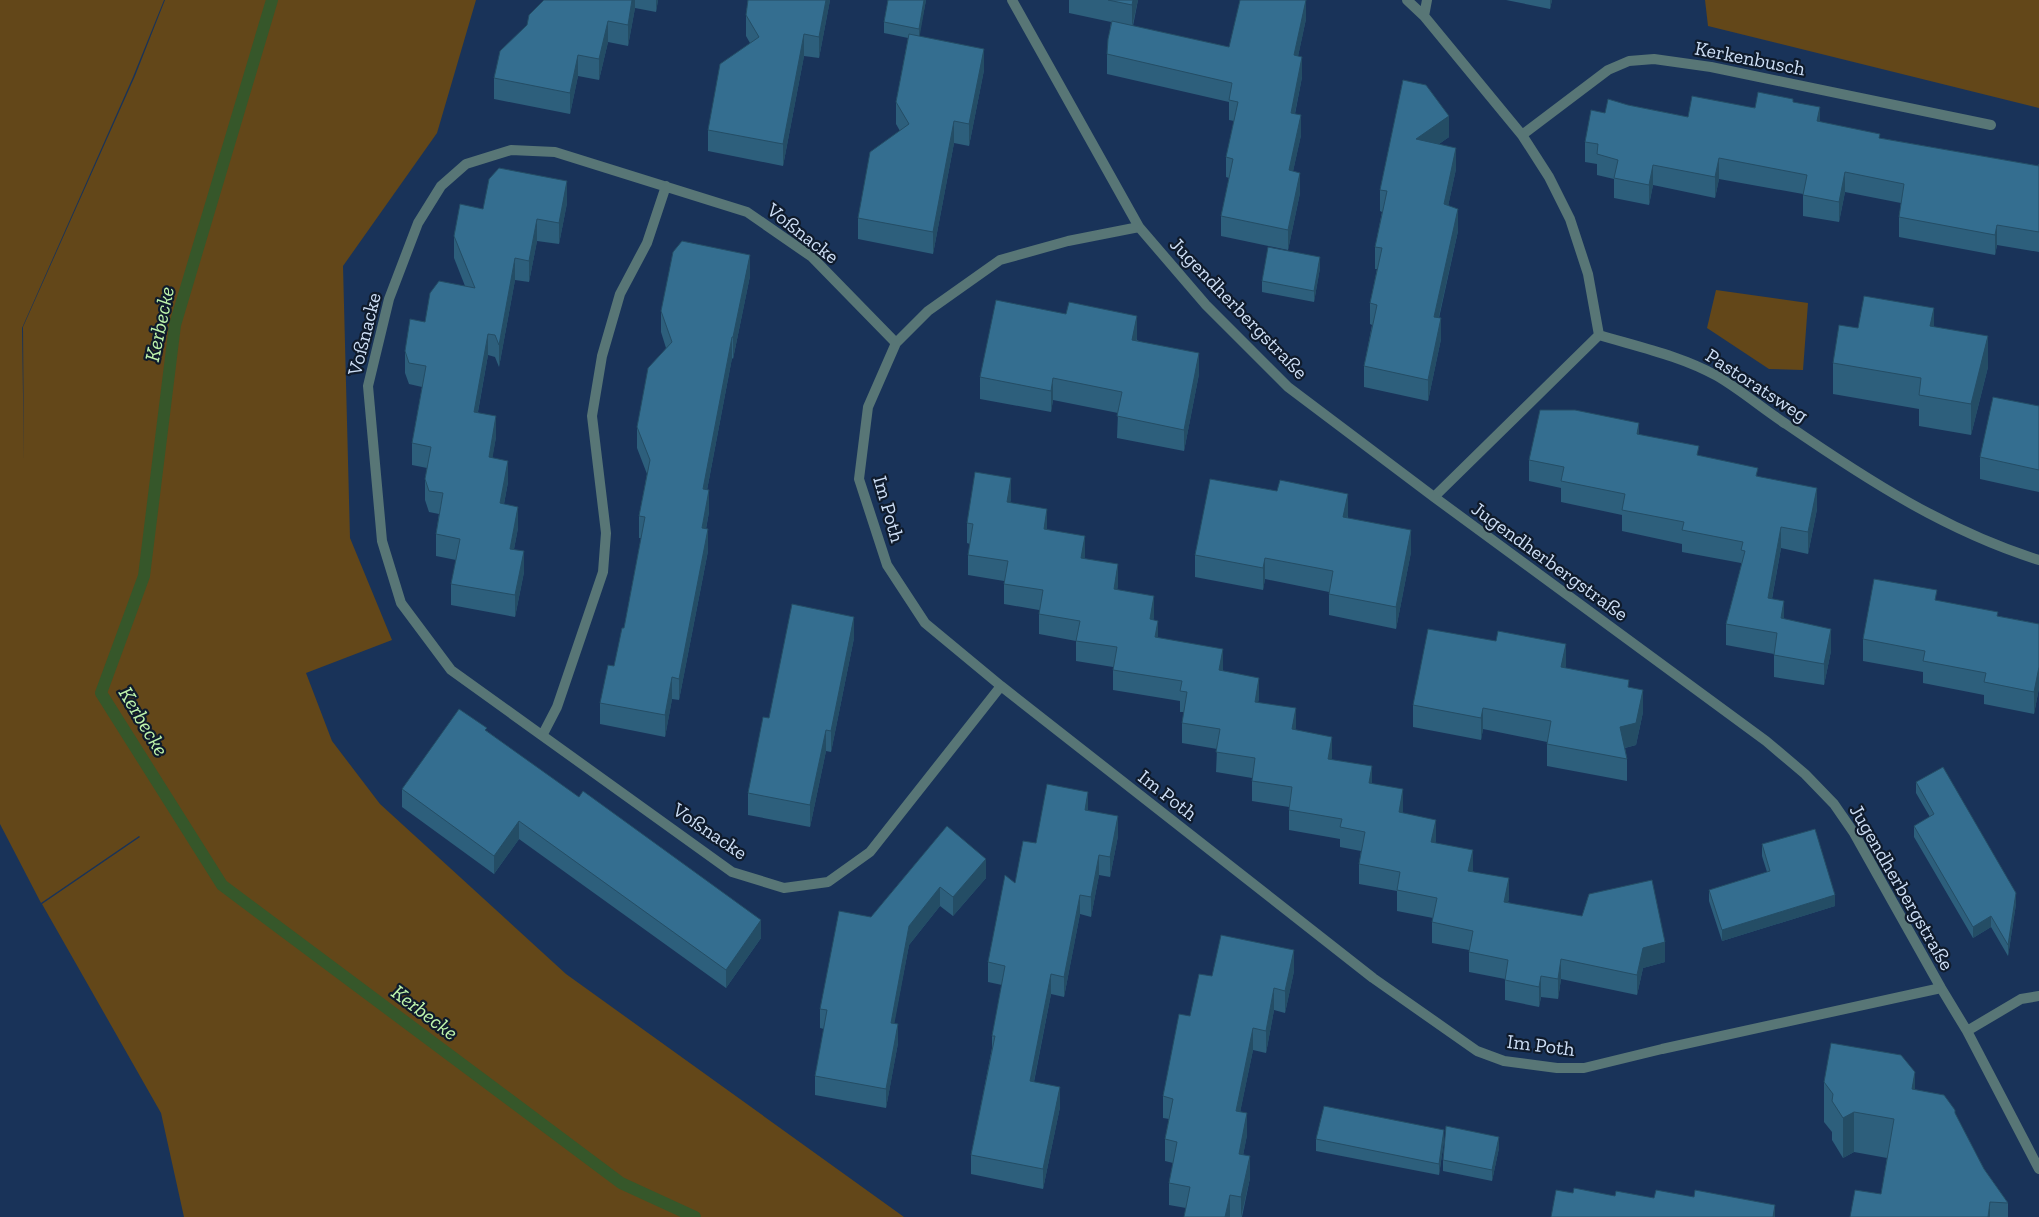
<svg xmlns="http://www.w3.org/2000/svg" width="2039" height="1217" font-family="'Zilla Slab',serif">
<rect width="100%" height="100%" fill="#193359"/>
<path fill="#634719" d="M0,0H164L133,77L22,328L24,461L23,327L135,76L165,0H476L437,133L343,266L350,538L392,640L306,673L332,741L380,804L566,974L904,1217H184L161,1113L42,904L140,837L139,836L41,903L0,824Z
M1705,0H2039V108L1708,26Z
M1716,290L1808,303L1803,370L1769,369L1707,328Z"/>
<g fill="none" stroke-linecap="round" stroke-linejoin="round">
<path stroke="#36572a" stroke-width="12" d="M272,0L175,325L144,576L101,693L222,885L621,1183L695,1217"/>
<path stroke="#587676" stroke-width="10" d="M1012,0L1139,227L1206,305L1288,387L1434,497L1766,741L1805,774L1834,804L1854,833L1941,988L1967,1031L2039,1169
M1407,0L1424,16L1522,135L1549,177L1570,219L1588,274L1599,335
M1424,16L1427,0
M1522,135L1608,70L1629,61L1654,59L1711,67L1991,125
M1139,227L1068,241L1000,260L928,311L896,343L868,407L859,479L887,565L925,623L1001,686L1373,978L1477,1051L1504,1061L1557,1068H1584L1662,1049L1941,988
M896,343L812,257L747,212L555,152L511,150L466,164L441,186L418,223L389,299L368,386L382,541L401,603L451,670L732,872L784,888L828,882L870,852L1001,686
M1434,497L1599,335C1639,347 1681,356 1717,376C1741,390 1763,409 1786,424C1866,479 1946,531 2039,560
M543,734L557,707L603,572L606,533L592,416L602,356L620,294L647,243L666,186
M1967,1031L2021,999L2039,996"/>
</g>
<path fill="#2d5f7c" d="M544,0H658L656,12L635,8L628,46L608,42L599,80L578,76L570,114L494,99V78L527,25Z
M748,0H830L819,58L804,56L783,166L708,151V130L750,43L746,36V15Z
M888,0H926L919,36L984,70L969,146L954,143L933,254L858,239V218L900,131L896,124V102L908,38L884,33V22Z
M1069,0H1138L1133,26L1229,47L1306,19L1298,56L1302,77L1295,114L1301,135L1293,171L1300,193L1288,250L1221,236V216L1229,178L1226,177V157L1234,121L1229,120V102L1107,74V54L1111,22L1069,13Z
M1506,0H1552L1550,9Z
M1403,80L1449,137L1439,144L1456,169L1448,206L1458,231L1439,318L1441,339L1428,401L1364,387V366L1372,325L1370,324V303L1377,269H1375V247L1382,212L1380,211V190Z
M1793,102L1820,122L1880,138L2039,166V164V252L1997,245L1995,255L1899,237V217L1901,203L1845,192L1839,222L1803,216V194L1719,179L1715,198L1653,185L1649,205L1614,198V179L1597,175V164L1585,162V142L1605,113L1628,105L1688,117Z
M567,203L559,244L537,241L529,282L515,280L499,367L495,357L488,355L478,412L496,437L492,458L508,482L504,504L518,528L514,549L524,572L515,617L451,605V584L456,560L436,556V534L439,514L429,512L425,500V479L427,468L412,465V443L422,387L409,384L405,373V351L425,322L465,286L454,258V236L483,209Z
M1320,268L1314,302L1262,292V281Z
M750,276L733,359L732,358L707,490L709,512L706,529L708,551L679,700L672,699L665,737L600,724V703L614,666L624,628L641,538H639V516L647,474L637,448V427L666,348L661,332V311Z
M1934,327L1988,367L1971,435L1919,426V409L1833,394V363L1858,328Z
M1137,338V340L1199,374L1184,451L1117,438L1118,413L1053,400L1051,412L980,399V377Z
M2039,406V492L1980,479V457Z
M1639,434L1758,476L1817,509L1808,554L1781,548L1772,599L1784,619L1831,651L1824,685L1774,677V654L1726,645V624L1741,566V563L1682,552V544L1622,531V515L1561,502V488L1529,481V460Z
M1011,498L1010,503L1047,530L1085,556L1084,559L1118,585L1117,590L1154,616L1153,620L1158,638L1223,669V671L1259,698L1258,702L1332,757L1331,759L1372,783L1403,810L1402,813L1436,840L1435,843L1509,898L1508,902L1665,962L1643,968L1637,995L1561,979L1558,999L1541,997L1539,1007L1505,1000V979L1469,972V950L1432,943V922L1433,918L1397,911V891L1359,884V864L1361,851L1340,847V839L1289,830V807L1252,801V778L1216,772L1217,749L1182,743V723L1184,712H1180V701L1113,690V667L1076,661V641L1039,634V610L1004,604V581L968,575V555L970,544L967,543V523Z
M1348,515V518L1411,552L1396,629L1329,615V592L1265,579L1263,590L1195,577V555Z
M1937,601L1998,616L2039,624V688L2034,714L1984,704V695L1923,683V672L1863,661V639Z
M854,638L831,752L826,751L810,827L748,815V793L769,718Z
M1566,665L1565,668L1629,688L1643,712L1636,745L1625,748L1627,759V781L1547,766V742L1483,729L1481,740L1413,727V705Z
M487,731L761,938L726,988L519,839L494,874L402,807V789Z
M1916,782L2016,904L2008,956L1991,927L1973,938L1914,837V826L1930,817L1916,793Z
M1088,811L1118,836L1110,877L1099,875L1091,917L1080,914L1064,997L1051,994L1034,1082L1060,1107L1043,1189L971,1174V1155L992,1048V1036L1002,985L988,982V962L1015,883L1036,843Z
M947,826L986,878L953,916L940,906L909,945L894,1023L898,1043L886,1108L815,1095V1076L824,1029L820,1028V1009L871,917Z
M1762,844L1835,906L1722,941L1709,901V890L1767,872L1762,856Z
M1294,971L1285,1013L1274,1010L1266,1053L1253,1050L1240,1112L1247,1135L1243,1155L1250,1178L1242,1217H1184L1186,1208L1169,1205V1183L1173,1163L1165,1161V1139L1169,1119L1163,1118V1096L1190,1016L1212,976Z
M1824,1082L1915,1090L1955,1114L1984,1169L2008,1203V1217H1850L1881,1194L1887,1158L1854,1152L1843,1158L1832,1140V1132L1824,1122Z
M1316,1139L1444,1141L1439,1175L1316,1151Z
M1499,1148L1492,1181L1443,1171V1160Z"/>
<path fill="#244d65" d="M632,0H635V8L628,46V25Z
M656,0H658L656,12Z
M826,0H830L819,58V37Z
M924,0H926L919,40V29Z
M1133,0H1138L1132,27V5Z
M1306,0V19L1294,75V55Z
M1550,0H1552L1550,9Z
M608,21V42L599,80V59Z
M804,34V56L783,166V144Z
M984,49V70L969,146V124Z
M578,55V76L570,114V93Z
M1302,57V77L1291,133V113Z
M1820,107V127L1817,121Z
M1301,115V135L1289,190V170Z
M1449,116V137L1416,160V139Z
M954,121V143L933,254V232Z
M1456,148V169L1444,225V204Z
M1719,158V179L1715,198V177Z
M1653,165V185L1649,205V185Z
M1845,172V192L1839,222V202Z
M1300,173V193L1288,250V230Z
M567,181V203L559,244V223Z
M1458,209V231L1434,338V317Z
M537,219V241L529,282V261Z
M1997,225V245L1995,255V235Z
M750,255V276L733,359V337Z
M1320,257V268L1314,302V291Z
M515,258V280L499,367V345Z
M1934,308V339L1930,326Z
M1137,316V338L1132,361V340Z
M1441,318V339L1428,401V380Z
M488,334V355L474,433V412Z
M1988,336V367L1971,435V404Z
M732,337V358L703,511V489Z
M1199,353V374L1184,451V430Z
M1053,378V400L1051,412V391Z
M496,416V437L489,479V457Z
M1639,423V445L1637,434Z
M508,461V482L500,525V503Z
M1011,478V498L1007,523V502Z
M1817,488V509L1808,554V532Z
M709,490V512L702,550V528Z
M1348,494V515L1343,538V517Z
M518,507V528L510,570V549Z
M1047,509V529L1044,550V529Z
M1781,527V548L1768,620V598Z
M708,529V551L679,700V679Z
M1411,530V552L1396,629V607Z
M1085,536V556L1081,579V558Z
M524,551V572L515,617V595Z
M1265,558V579L1263,590V568Z
M1118,564V585L1114,610V589Z
M1154,596V616L1150,640V619Z
M1784,601V623L1781,618Z
M854,617V638L831,752V731Z
M1158,621V641L1155,637Z
M1831,629V651L1824,685V664Z
M1566,644V665L1561,689V667Z
M1223,649V669L1219,690V670Z
M2039,667V688L2034,714V692Z
M672,677V699L665,737V715Z
M1259,678V698L1255,722V702Z
M1643,690V712L1636,745L1620,749V727Z
M1296,708V728L1292,749V729Z
M1483,708V729L1481,740V718Z
M826,730V751L810,827V805Z
M1332,737V757L1328,779V759Z
M1372,766V786L1369,783Z
M1403,789V810L1399,832V812Z
M1088,792V812L1085,810Z
M1118,816V836L1110,877V857Z
M1436,820V840L1431,862V842Z
M519,821V839L494,874V856Z
M1473,850V870L1468,891V871Z
M1099,855V875L1091,917V897Z
M986,859V878L953,916V897Z
M1509,878V898L1504,922V902Z
M940,887V906L909,945L891,1042V1023L909,926Z
M2016,893V904L2008,956V945Z
M1080,895V914L1064,997V977Z
M1835,895V906L1722,941V930Z
M1991,916V927L1973,938V927Z
M761,920V938L726,988V970Z
M1665,942V962L1643,968L1637,995V975L1643,948Z
M1294,950V971L1285,1013V991Z
M1561,959V979L1558,999V979Z
M1051,974V994L1030,1101V1081Z
M1541,976V997L1539,1007V987Z
M1274,988V1010L1266,1053V1031Z
M898,1024V1043L886,1108V1089Z
M1253,1028V1050L1236,1132V1111Z
M1915,1072V1112L1912,1089Z
M1060,1087V1107L1043,1189V1169Z
M1854,1112V1152L1843,1158V1118Z
M1247,1113V1135L1239,1176V1154Z
M1444,1130V1141L1439,1175V1164Z
M1499,1137V1148L1492,1181V1170Z
M1250,1156V1178L1241,1217V1197Z
M1230,1195V1217H1225Z
M1990,1202V1217H1988Z
M1775,1205V1217H1773Z"/>
<path fill="#346e90" stroke="#244d65" d="M544,0H632L628,25L608,21L599,59L578,55L570,93L494,78L500,51L527,25L529,15Z
M748,0H826L819,37L804,34L783,144L708,130L720,64L759,37L746,15Z
M888,0H924L919,29L884,22Z
M1108,0H1133L1132,5Z
M1240,0H1306L1294,55L1302,57L1291,113L1301,115L1289,170L1300,173L1288,230L1221,216L1233,159L1226,157L1238,102L1229,100L1232,83L1107,54L1108,39L1112,21L1229,47Z
M909,34L984,49L969,124L954,121L933,232L858,218L870,152L909,124L896,102Z
M1403,80L1426,85L1449,116L1416,139L1456,148L1444,204L1458,209L1434,317L1441,318L1428,380L1364,366L1377,305L1370,303L1382,248L1375,247L1387,191L1380,190Z
M1758,92L1793,99V102L1820,107L1817,121L1880,134L1879,138L2039,166V164V232L1997,225L1995,235L1899,217L1904,184L1845,172L1839,202L1803,195L1807,175L1719,158L1715,177L1653,165L1649,185L1614,178L1618,160L1597,154L1598,144L1585,142L1591,110L1605,113L1608,99L1628,105L1688,117L1692,96L1755,108Z
M499,168L567,181L559,223L537,219L529,261L515,258L499,345L495,335L488,334L474,412L496,416L489,457L508,461L500,503L518,507L510,549L524,551L515,595L451,584L460,539L436,534L443,493L429,491L425,479L431,447L412,443L426,366L409,363L405,351L410,319L425,322L430,293L439,281L475,288L454,236L460,204L483,209L489,179Z
M682,241L750,255L733,337H732L703,489L709,490L702,528L708,529L679,679L672,677L665,715L600,703L608,665L614,666L622,628H624L645,517L639,516L650,460L637,427L648,368L672,342L661,311L673,252Z
M1268,247L1320,257L1314,291L1262,281Z
M1864,296L1934,308L1930,326L1988,336L1971,404L1919,395L1921,378L1833,363L1839,325L1858,328Z
M996,300L1066,314L1069,302L1137,316L1132,340L1199,353L1184,430L1117,416L1122,392L1053,378L1051,391L980,377Z
M1993,397L2039,406V470L1980,457Z
M1540,410H1575L1639,423L1637,434L1699,446L1697,455L1758,468L1756,476L1817,488L1808,532L1781,527L1768,598L1784,601L1781,618L1831,629L1824,664L1774,655L1777,633L1726,624L1745,551L1741,550L1743,542L1682,530L1684,522L1622,510L1625,494L1561,481L1564,467L1529,460Z
M975,472L1011,478L1007,502L1047,509L1044,529L1085,536L1081,558L1118,564L1114,589L1154,596L1150,619L1158,621L1155,637L1223,649L1219,670L1259,678L1255,702L1296,708L1292,729L1332,737L1328,759L1372,766L1369,783L1403,789L1399,812L1436,820L1431,842L1473,850L1468,871L1509,878L1504,902L1582,916L1589,894L1652,880L1665,942L1643,948L1637,975L1561,959L1558,979L1541,976L1539,987L1505,980L1508,960L1469,952L1473,931L1432,922L1437,898L1397,890L1400,872L1359,864L1365,832L1340,827L1342,819L1289,810L1292,787L1252,781L1255,758L1216,752L1220,729L1182,723L1187,692L1180,691L1182,681L1113,670L1117,647L1076,641L1080,621L1039,614L1043,590L1004,584L1008,561L968,555L973,524L967,523Z
M1210,479L1277,491L1280,480L1348,494L1343,517L1411,530L1396,607L1329,594L1333,571L1265,558L1263,568L1195,555Z
M1874,579L1937,590L1935,600L1998,612L1997,616L2039,624V667L2034,692L1984,682L1986,673L1923,661L1925,651L1863,639Z
M792,604L854,617L831,731L826,730L810,805L748,793L763,717L769,718Z
M1428,629L1496,641L1498,631L1566,644L1561,667L1629,680L1628,687L1643,690L1636,723L1620,727L1627,759L1547,744L1551,721L1483,708L1481,718L1413,705Z
M459,709L487,728L485,730L579,797L583,791L761,920L726,970L519,821L494,856L402,789Z
M1943,767L2016,893L2008,945L1991,916L1973,927L1914,826L1934,814L1916,782Z
M1047,784L1088,792L1085,810L1118,816L1110,857L1099,855L1091,897L1080,895L1064,977L1051,974L1030,1081L1060,1087L1043,1169L971,1155L995,1036H992L1005,966L988,962L1005,875L1015,883L1023,841L1036,843Z
M947,826L986,859L953,897L940,887L909,926L891,1023L898,1024L886,1089L815,1076L827,1010L820,1009L839,911L871,917Z
M1815,829L1835,895L1722,930L1709,890L1770,871L1762,844Z
M1221,935L1294,950L1285,991L1274,988L1266,1031L1253,1028L1236,1111L1247,1113L1239,1154L1250,1156L1241,1197L1230,1195L1225,1217H1184L1190,1187L1169,1183L1177,1142L1165,1139L1173,1099L1163,1096L1179,1014L1190,1016L1199,974L1212,976Z
M1831,1043L1901,1055L1915,1072L1912,1089L1944,1095L1955,1110V1113L1984,1169L2008,1203L1990,1202L1988,1217H1850L1855,1190L1881,1194L1894,1119L1854,1112L1843,1118L1832,1101L1833,1094L1824,1082Z
M1324,1106L1444,1130L1439,1164L1316,1139Z
M1446,1126L1499,1137L1492,1170L1443,1160Z
M1574,1188L1615,1196L1616,1191L1654,1198L1656,1190L1694,1197L1695,1190L1775,1205L1773,1217H1551L1556,1190L1573,1193Z"/>
<g text-anchor="middle" dominant-baseline="central" stroke-width="4.5" stroke-linejoin="round" paint-order="stroke">
<g font-size="20" fill="#cddef5" stroke="#0f1b2c">
<text transform="translate(1750 58) rotate(11)">Kerkenbusch</text>
<text transform="translate(803 233) rotate(38)">Voßnacke</text>
<text transform="translate(1239 308) rotate(46)">Jugendherbergstraße</text>
<text transform="translate(364 334) rotate(-76)">Voßnacke</text>
<text transform="translate(1757 385) rotate(33)">Pastoratsweg</text>
<text transform="translate(889 509) rotate(74)">Im Poth</text>
<text transform="translate(1550 561) rotate(36)">Jugendherbergstraße</text>
<text transform="translate(1168 795) rotate(38)">Im Poth</text>
<text transform="translate(710 831) rotate(34)">Voßnacke</text>
<text transform="translate(1902 887) rotate(60)">Jugendherbergstraße</text>
<text transform="translate(1541 1045) rotate(7)">Im Poth</text>
</g>
<g font-size="21" font-style="italic" fill="#bff5ac" stroke="#0f1b2c">
<text transform="translate(159 324) rotate(-78)">Kerbecke</text>
<text transform="translate(144 721) rotate(59)">Kerbecke</text>
<text transform="translate(425 1012) rotate(37)">Kerbecke</text>
</g>
</g>
</svg>
